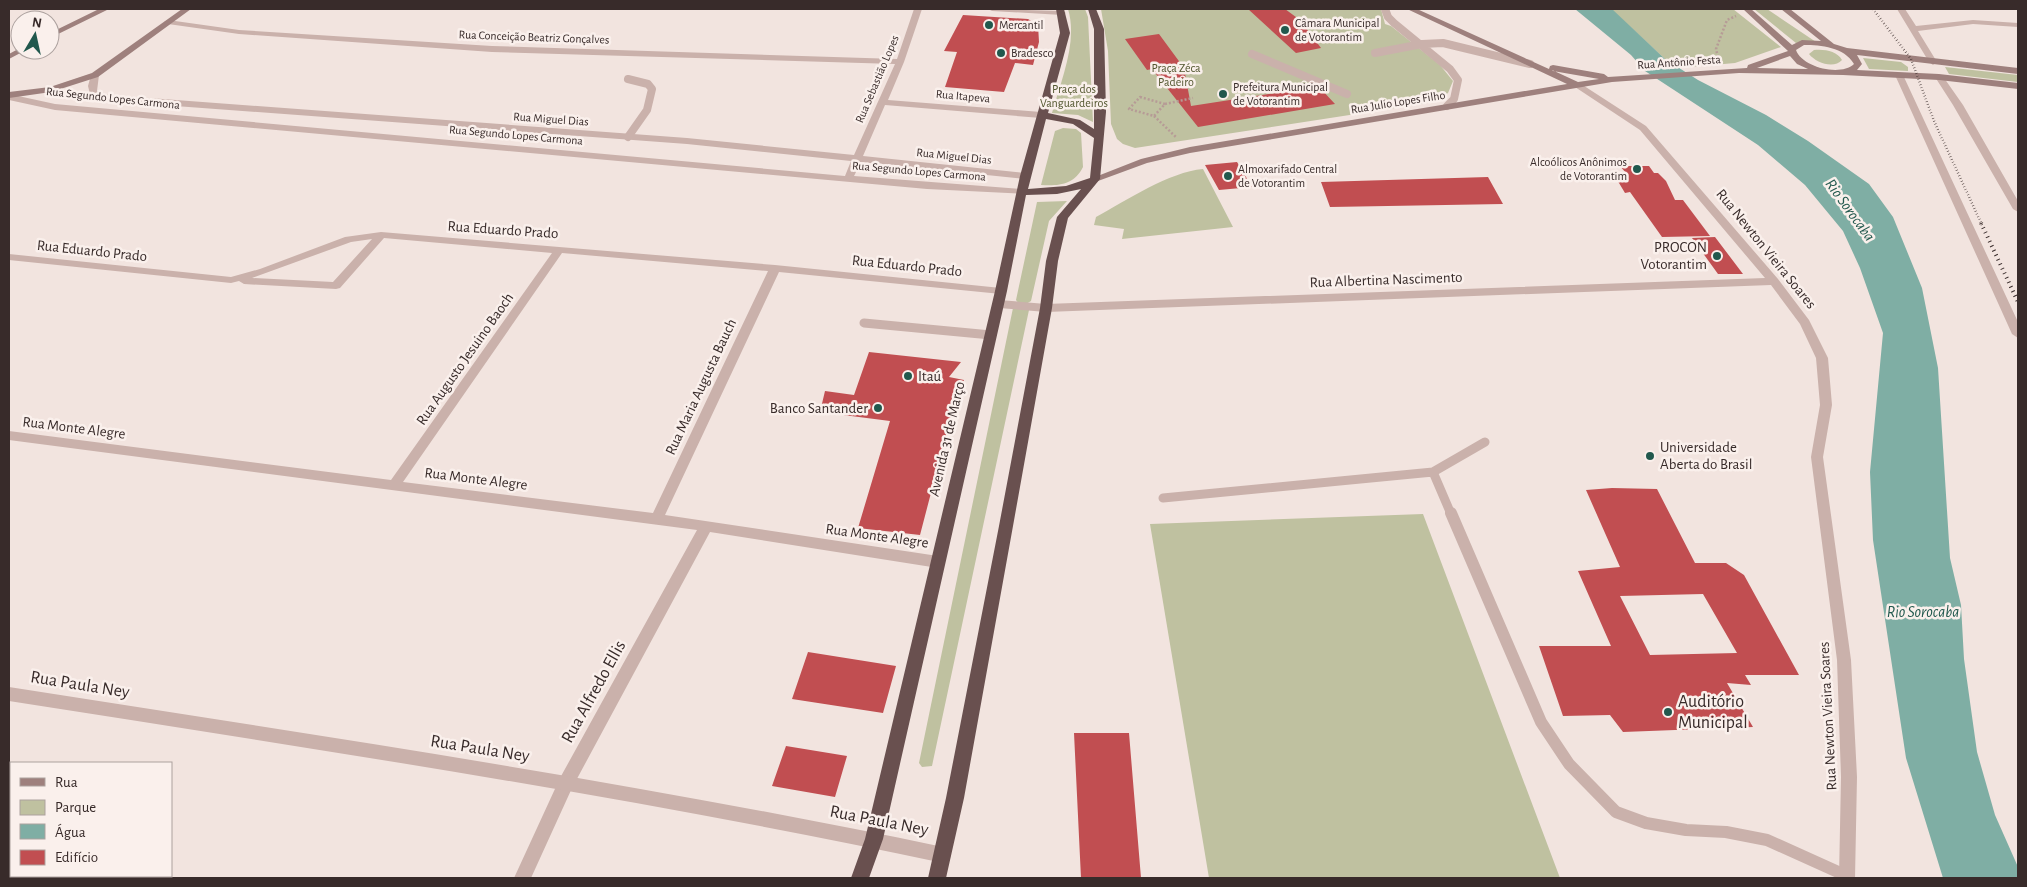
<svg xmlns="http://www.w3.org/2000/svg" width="2027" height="887" font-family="'Alegreya Sans',sans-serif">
<rect width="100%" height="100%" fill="#f2e4df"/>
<path fill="#bfc1a0" d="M1068,9H1085L1088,17L1093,122L1078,115L1052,113C1061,80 1078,42 1068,9Z
M1101,9H1381L1385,24L1391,26L1440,65L1453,81L1448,93L1434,102L1135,148L1123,144L1117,139L1111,124L1108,51Z
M1611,9H1733L1781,47L1735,63L1679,68L1665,59Z
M1754,9H1767L1816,42L1796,43Z
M1814,50C1825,49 1837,51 1842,60C1834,69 1816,63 1809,54Z
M1863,58L1901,62L1908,67V71L1869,69Z
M1945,67L2018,75V82L1949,74Z
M1063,128L1076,129L1081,133L1083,167C1074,185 1059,186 1041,185L1055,131Z
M1203,169L1233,227L1122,239L1124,229L1094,225L1096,217C1127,200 1169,172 1203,169Z
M1067,201L1049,221L1031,301L1026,304H1019L1016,300L1037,202Z
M1013,308L1029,310L932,766L922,767L919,763Z
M1423,514L1560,878H1209L1150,524Z"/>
<path fill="#7faea4" d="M1575,9H1612L1665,59L1698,80L1766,115L1808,141L1869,184L1893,217L1922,288L1938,368L1950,558L1961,605L1964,659L1977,752L1995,815L2018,867V878H1943L1906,758L1873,540L1870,472L1883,333L1860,268L1843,231L1805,185L1758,145L1645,71L1631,55Z"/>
<path fill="#c14e51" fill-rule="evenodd" d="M1248,9H1285L1300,20L1321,48L1296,53Z
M963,15L1028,19L1038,25L1039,42L1033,65L1015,63L1004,92L945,87L957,52L944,51Z
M1159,34L1184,68L1191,106L1315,87L1321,89L1335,104L1198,127L1152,69L1147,70L1125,39Z
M1237,162L1252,187L1219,190L1205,165Z
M1620,166H1649L1654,173H1658L1666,181L1675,200H1683L1710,236L1662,237L1630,192L1625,193L1613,173H1626Z
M1488,177L1503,204L1330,207L1321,182Z
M1715,237L1743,274H1718L1692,238Z
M869,352L961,362L949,377L964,380L958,398L956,397L920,535L858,528L890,421L820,412L825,391L854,395Z
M1612,488L1657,489L1695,563H1726L1744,575L1799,675H1745L1751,685L1727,683L1753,727L1623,732L1610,715L1563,716L1539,646H1611L1578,571L1620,567L1586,490ZM1703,594L1737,653L1650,655L1620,596Z
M808,652L896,666L883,713L792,699Z
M1074,733H1129L1141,878H1081Z
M786,746L847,756L835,797L772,786Z"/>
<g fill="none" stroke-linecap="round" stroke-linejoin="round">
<path stroke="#b69b96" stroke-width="2.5" stroke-dasharray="2 2" stroke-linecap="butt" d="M1718,57L1716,49L1727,20L1736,16
M1140,97L1165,104L1154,116L1129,109Z
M1165,104L1193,98
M1154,116L1177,138"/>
<path stroke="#cab1ab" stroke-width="8" d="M1385,9L1388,17L1394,23L1450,69L1458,80L1454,99L1447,106
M1375,53L1422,44L1443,43L1530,64
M1252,54L1347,94
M628,79L648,84L652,89L647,110L628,137"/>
<path stroke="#cab1ab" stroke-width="9" d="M864,323L991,335
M1433,472L1485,442
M1163,498L1433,472L1451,514"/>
<path stroke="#cab1ab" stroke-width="12" d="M1451,513L1541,722L1569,764L1616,812L1646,823L1686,830L1726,832L1767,840L1847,876"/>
<path fill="#cab1ab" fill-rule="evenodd" d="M914,9H922L904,62L888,100L1041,112L1046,115L1041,118L885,105L863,156L1025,173L1030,176L1025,179L861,162L854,176L1022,189L1027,192L1026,194L927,189L55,110L9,100V94L55,104L845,176L851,161L687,144L108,101L90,94L88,86L91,75L95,72L99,75L97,91L109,95L687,138L854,155L895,64L492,52L239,34L168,24L164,22L168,20L239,30L492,46L897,59Z
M988,9L1062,11L1066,13L1062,15L992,11Z
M1897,9H1905L1916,26L1973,20L2018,23V27L1973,24L1918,31L1937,62L1933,65L1929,62Z
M1896,73L1903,75L2018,322V338L2012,334L1895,75Z
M381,232L775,265L1001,288L1006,291L1001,294L779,272L665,515L938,556L943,558L945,562L943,566L938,568L710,532L572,788L531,878H514L560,778L697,530L9,440V431L391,480L552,253L384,238L340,288L336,289L244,284L239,281L231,283L9,260V254L231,277L260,269L345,237ZM372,239L333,282L252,278L351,242ZM562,253L768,271L653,513L403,482Z"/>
<path fill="#cab1ab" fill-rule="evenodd" d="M1936,75H1942L1963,105L2018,201V212L2013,209L1953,105L1935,77Z
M1578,82L1646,126L1778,279L1809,320L1828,358L1832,405L1823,457L1851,660L1857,777L1855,878H1839L1841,777L1837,660L1811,457L1820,405L1816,358L1800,324L1771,285L1046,312L999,308L993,304L999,300L1046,304L1765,278L1640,130L1575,87L1574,85Z
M9,687C321,736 634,782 943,847L949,849L951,855L949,861L943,863C634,797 321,750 9,701Z"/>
<path fill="#9e807d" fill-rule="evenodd" d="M99,9H109L50,38V33Z
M182,9H191L98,77L51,92L9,98V92L50,87L92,73Z
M1407,9H1417L1549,69L1550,66L1553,65L1604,74L1608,77L1747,68L1748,65L1788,51L1743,9H1751L1792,45L1802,40L1821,41L1781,9H1790L1834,44L1847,48L2018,68V74L1857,55L1862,64L1857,70L1939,74L2018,83V89L1939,80L1843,75L1739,73L1612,82L1190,153L1147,163L1098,181L1095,182L1090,179L1141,159L1190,147L1567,84ZM1804,45C1821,45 1844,47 1854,64C1840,77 1802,67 1796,50ZM1790,56L1797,64L1808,69L1757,68ZM1552,70L1553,71L1599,79L1578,82Z
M20,48V50H26L9,59V54Z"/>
<path fill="#69504f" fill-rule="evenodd" d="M1056,9H1064L1070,33L1048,113L1080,120L1094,129V29L1088,9H1096L1104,29L1106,112L1100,179L1068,218L1058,261L1052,308L1013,526L964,798L946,878H928L946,798L999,526L1040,308L1046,261L1057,217L1081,189L1057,194L1026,195L1007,291L883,839L869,878H851L865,839L995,291L1020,176L1060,33ZM1046,119L1073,124L1094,138L1090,178L1066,186L1028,189Z"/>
<path stroke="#382b2a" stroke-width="2.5" stroke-dasharray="0.5 2.5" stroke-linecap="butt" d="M1873,9L1911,59L1934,121L1982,225"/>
<path stroke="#382b2a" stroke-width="4" stroke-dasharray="1 4" stroke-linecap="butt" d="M1981,223L2018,302"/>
</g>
<g fill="#21584d" stroke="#faf0ec" stroke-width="2">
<circle cx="989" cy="25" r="5"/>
<circle cx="1285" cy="30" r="5"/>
<circle cx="1001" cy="53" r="5"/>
<circle cx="1223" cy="94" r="5"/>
<circle cx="1637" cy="169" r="5"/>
<circle cx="1228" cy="176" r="5"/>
<circle cx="1717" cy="256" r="5"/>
<circle cx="908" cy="376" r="5"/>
<circle cx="878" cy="408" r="5"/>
<circle cx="1650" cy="456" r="5"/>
<circle cx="1668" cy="712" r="5"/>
</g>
<g text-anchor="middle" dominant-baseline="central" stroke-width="5" stroke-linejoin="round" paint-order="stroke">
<g font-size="12" fill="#382b2a" stroke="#faf0ec" text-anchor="start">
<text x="1295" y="23">Câmara Municipal<tspan x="1295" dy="14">de Votorantim</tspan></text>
<text x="999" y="25">Mercantil</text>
<text x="1011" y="53">Bradesco</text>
<text x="1233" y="87">Prefeitura Municipal<tspan x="1233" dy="14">de Votorantim</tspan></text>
<text x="1627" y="162" text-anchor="end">Alcoólicos Anônimos<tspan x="1627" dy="14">de Votorantim</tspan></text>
<text x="1238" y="169">Almoxarifado Central<tspan x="1238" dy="14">de Votorantim</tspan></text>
</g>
<g font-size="12" fill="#382b2a" stroke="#faf0ec">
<text transform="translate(534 37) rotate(2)">Rua Conceição Beatriz Gonçalves</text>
<text transform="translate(1679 62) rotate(-4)">Rua Antônio Festa</text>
<text transform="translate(877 79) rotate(-67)">Rua Sebastião Lopes</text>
<text transform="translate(963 96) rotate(5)">Rua Itapeva</text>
<text transform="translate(113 98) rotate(6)">Rua Segundo Lopes Carmona</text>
<text transform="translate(1398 102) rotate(-9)">Rua Julio Lopes Filho</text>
<text transform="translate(551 119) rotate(4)">Rua Miguel Dias</text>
<text transform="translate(516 135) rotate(5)">Rua Segundo Lopes Carmona</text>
<text transform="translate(954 156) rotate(6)">Rua Miguel Dias</text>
<text transform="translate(919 171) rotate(5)">Rua Segundo Lopes Carmona</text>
</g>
<g font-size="12" fill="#52562f" stroke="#faf0ec">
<text x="1176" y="68">Praça Zéca<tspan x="1176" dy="14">Padeiro</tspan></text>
<text x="1074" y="89">Praça dos<tspan x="1074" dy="14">Vanguardeiros</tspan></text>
</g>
<g font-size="15" fill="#382b2a" stroke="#faf0ec">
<text transform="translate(503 230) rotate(4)">Rua Eduardo Prado</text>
<text transform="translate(1766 249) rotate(51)">Rua Newton Vieira Soares</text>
<text transform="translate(92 251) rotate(6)">Rua Eduardo Prado</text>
<text transform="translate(907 266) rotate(6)">Rua Eduardo Prado</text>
<text transform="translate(1386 280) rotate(-2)">Rua Albertina Nascimento</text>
<text transform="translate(465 359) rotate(-55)">Rua Augusto Jesuino Baoch</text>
<text transform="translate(701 387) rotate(-65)">Rua Maria Augusta Bauch</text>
<text transform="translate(74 428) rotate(7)">Rua Monte Alegre</text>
<text transform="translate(947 439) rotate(-77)">Avenida 31 de Março</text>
<text transform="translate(476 479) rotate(7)">Rua Monte Alegre</text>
<text transform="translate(877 536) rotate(8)">Rua Monte Alegre</text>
<text transform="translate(1828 716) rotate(-93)">Rua Newton Vieira Soares</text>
</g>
<g font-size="15" fill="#382b2a" stroke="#faf0ec" text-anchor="end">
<text x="1707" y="247">PROCON<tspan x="1707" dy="17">Votorantim</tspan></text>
<text x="918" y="376" text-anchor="start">Itaú</text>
<text x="868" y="408">Banco Santander</text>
<text x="1660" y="447" text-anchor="start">Universidade<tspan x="1660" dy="17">Aberta do Brasil</tspan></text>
</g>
<g font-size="16" font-style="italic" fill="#21584d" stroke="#faf0ec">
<text transform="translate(1850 210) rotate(54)">Rio Sorocaba</text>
<text x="1923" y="612">Rio Sorocaba</text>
</g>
<g font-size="18" fill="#382b2a" stroke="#faf0ec">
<text transform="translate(80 685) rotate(9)">Rua Paula Ney</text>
<text transform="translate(594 692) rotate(-61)">Rua Alfredo Ellis</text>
<text transform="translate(480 749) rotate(9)">Rua Paula Ney</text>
<text transform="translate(879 821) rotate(11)">Rua Paula Ney</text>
</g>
<g font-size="18" fill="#382b2a" stroke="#faf0ec" text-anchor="start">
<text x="1678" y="702">Auditório<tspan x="1678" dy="21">Municipal</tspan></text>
</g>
</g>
<rect width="2027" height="887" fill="none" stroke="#382b2a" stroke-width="20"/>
<rect x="10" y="762" width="162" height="115" fill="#faf0ec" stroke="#aca19e"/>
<rect x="20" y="778" width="25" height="8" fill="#9e807d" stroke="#aca19e"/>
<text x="55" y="787" font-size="15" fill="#382b2a">Rua</text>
<rect x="20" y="800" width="25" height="15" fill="#bfc1a0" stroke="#aca19e"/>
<text x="55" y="812" font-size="15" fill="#382b2a">Parque</text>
<rect x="20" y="824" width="25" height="15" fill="#7faea4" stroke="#aca19e"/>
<text x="55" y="837" font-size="15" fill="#382b2a">Água</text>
<rect x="20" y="850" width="25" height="15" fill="#c14e51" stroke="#aca19e"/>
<text x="55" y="862" font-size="15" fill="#382b2a">Edifício</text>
<g transform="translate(35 35) rotate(9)"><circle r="24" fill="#faf0ec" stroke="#aca19e"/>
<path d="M0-4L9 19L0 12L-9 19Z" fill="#21584d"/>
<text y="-8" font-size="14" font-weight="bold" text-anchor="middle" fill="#382b2a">N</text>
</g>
</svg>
